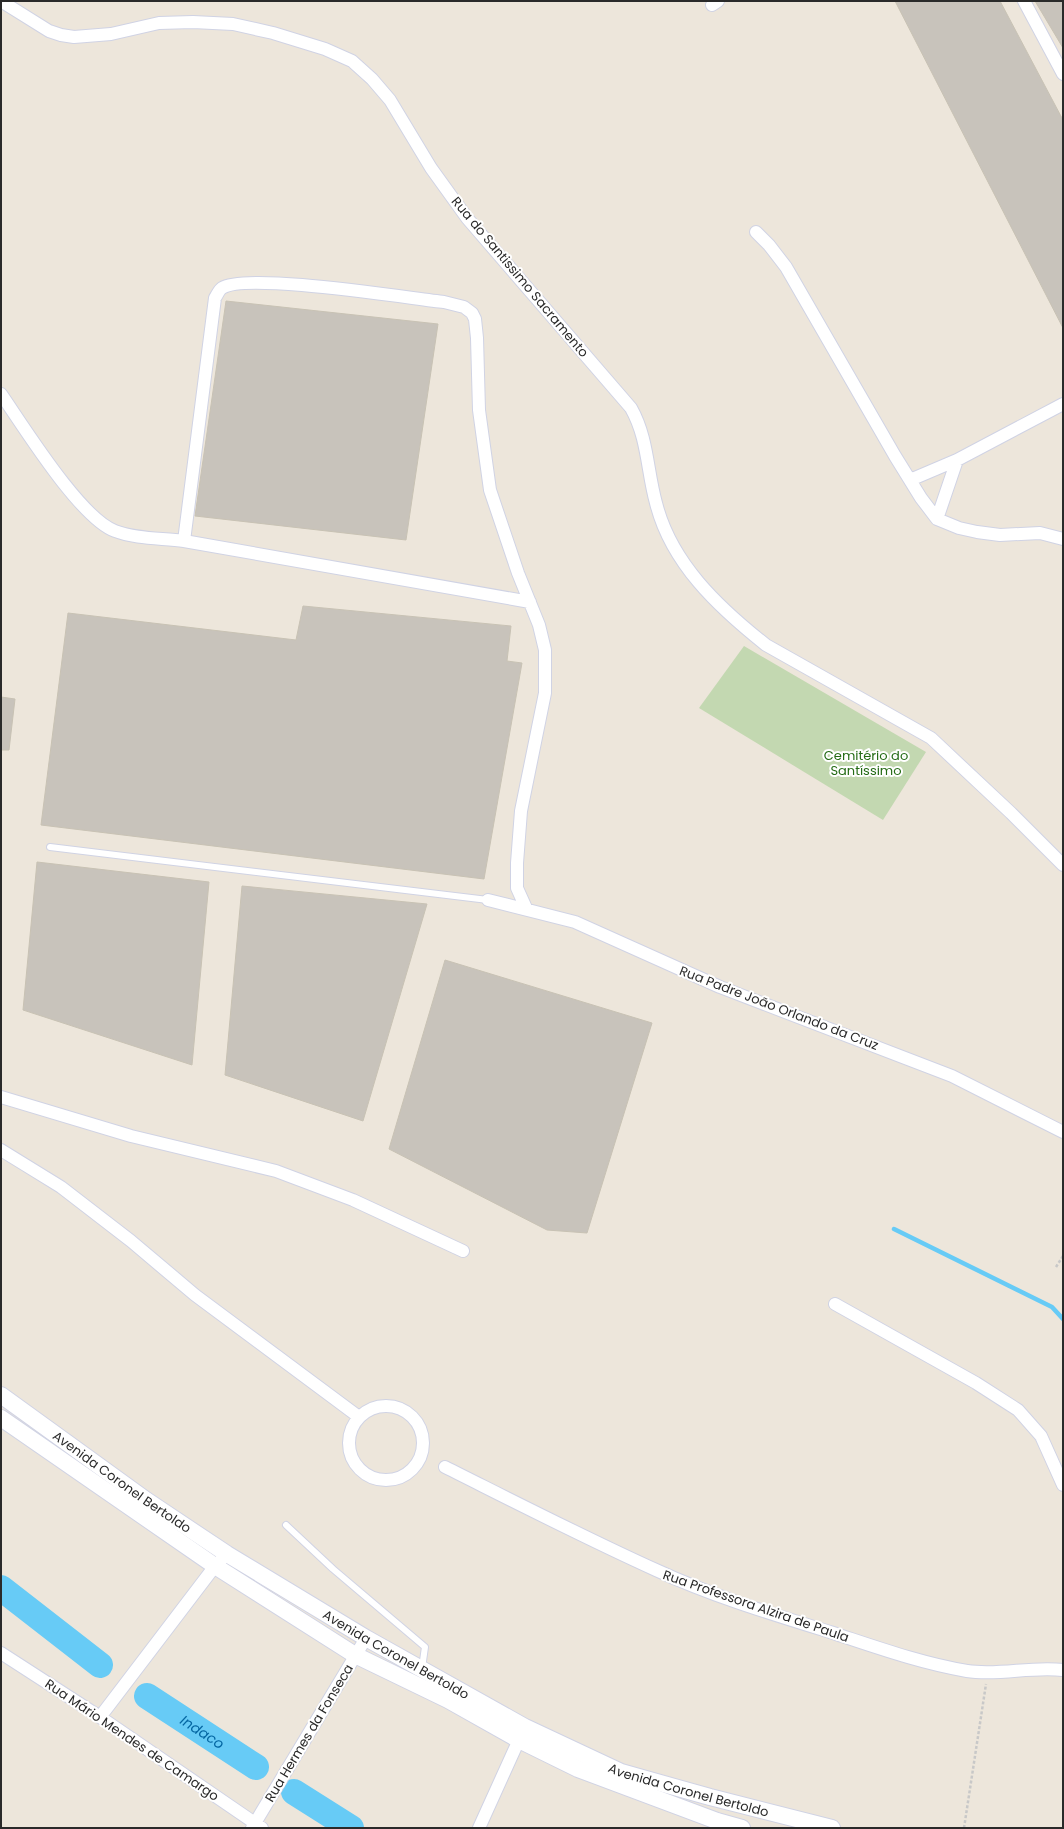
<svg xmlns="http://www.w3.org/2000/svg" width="1064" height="1829" font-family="Poppins,sans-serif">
<rect width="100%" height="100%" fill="#ede6db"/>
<path fill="#c3d8b1" d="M744,646L926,752L883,820L699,708Z"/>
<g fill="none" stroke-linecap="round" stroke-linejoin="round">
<path stroke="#67cbf6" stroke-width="4.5" d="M894,1229L1052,1307L1063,1319"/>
<g stroke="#67cbf6" stroke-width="26">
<path d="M1,1588L100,1665"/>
<path id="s1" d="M147,1696L256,1767"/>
<path d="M294,1792L351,1828"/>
</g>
</g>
<path fill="#c8c3bb" stroke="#c8c2b4" d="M895,1H1000L1063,120V328Z
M1035,1H1063V48Z
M226,301L438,324L406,540L195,516Z
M303,606L511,626L507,661L522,663L484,879L41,825L68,613L296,640Z
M1,697L15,699L9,750H1Z
M37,862L209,882L192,1065L23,1010Z
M242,886L427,904L363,1121L225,1075Z
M445,960L652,1023L587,1233L547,1230L389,1149Z"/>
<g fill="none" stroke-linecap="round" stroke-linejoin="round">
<defs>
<path id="service" d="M50,847L488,900
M286,1525L333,1569L425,1647L422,1668"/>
<path id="minor" d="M1,1L49,31L61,35L74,37L111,34L159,23L193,22L233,24L273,33L325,49L352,61L372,79L390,100L431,168L467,218L631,408C648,438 647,471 656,503C671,563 718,607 766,645L931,738L1011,813L1063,865
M1024,1L1063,74
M712,5L718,1
M756,232L769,245L786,267L895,456L921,498L937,519L959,528L977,532L1000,535L1040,533L1063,539
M1,394C24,427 80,518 115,531C136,539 162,538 184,541L215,298C217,295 219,290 222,288C246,272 407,298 444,302L464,307L472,313L475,319L477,338L479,410L490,490L518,573L539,625L545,650V693L521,811L517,863V888L526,908
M910,480L957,460L1063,404
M937,519L957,460
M184,541L530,602
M488,900L575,922L720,987L952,1076L1063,1132
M1,1097L131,1136L276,1171L353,1200L463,1251
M1,1150L61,1187L131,1241L195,1295L359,1417
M835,1304L976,1383L1018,1410L1041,1436L1063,1485
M349 1443a37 37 0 1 1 74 0a37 37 0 1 1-74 0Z
M445,1467C515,1502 585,1538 656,1570C712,1596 772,1614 830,1632C876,1647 920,1663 967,1671C999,1676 1031,1666 1063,1670
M1,1653L100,1717L262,1828
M100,1717L215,1566L227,1554
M252,1828L366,1638
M479,1828L522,1733"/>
<g id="tertiary">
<path id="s2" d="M1,1395L146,1500L227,1554L366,1638L525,1727L621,1772L710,1797L832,1828"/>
<path d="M1,1418L215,1566L355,1655L448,1700L519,1740L578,1769L717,1821L742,1828"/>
</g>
</defs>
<use href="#service" stroke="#d0d3e4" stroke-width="8"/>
<use href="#minor" stroke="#d0d3e4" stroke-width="14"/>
<use href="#tertiary" stroke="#d0d3e4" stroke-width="18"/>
<path stroke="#c8c8c8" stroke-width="2.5" stroke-dasharray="3 2" stroke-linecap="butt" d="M1056,1267L1063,1256
M964,1828L986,1684"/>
<use href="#service" stroke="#fff" stroke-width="6"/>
<use href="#minor" stroke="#fff" stroke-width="12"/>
<use href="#tertiary" stroke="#fff" stroke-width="16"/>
</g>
<g text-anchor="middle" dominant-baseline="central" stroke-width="4" stroke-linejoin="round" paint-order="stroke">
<g font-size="13" fill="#2a2a2a" stroke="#fff">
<text transform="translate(520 277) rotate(50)">Rua do Santissimo Sacramento</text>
<text transform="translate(779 1008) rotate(21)">Rua Padre João Orlando da Cruz</text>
<text stroke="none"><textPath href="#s2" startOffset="149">Avenida Coronel Bertoldo</textPath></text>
<text transform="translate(756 1606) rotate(19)">Rua Professora Alzira de Paula</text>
<text stroke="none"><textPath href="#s2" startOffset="473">Avenida Coronel Bertoldo</textPath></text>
<text transform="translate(309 1733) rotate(-59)">Rua Hermes da Fonseca</text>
<text transform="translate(132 1740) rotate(34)">Rua Mário Mendes de Camargo</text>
<text stroke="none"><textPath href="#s2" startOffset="797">Avenida Coronel Bertoldo</textPath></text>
</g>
<g font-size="13" fill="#246b15" stroke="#fff">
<text x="866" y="755">Cemitério do<tspan x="866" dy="15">Santíssimo</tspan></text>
</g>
<g font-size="14" font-style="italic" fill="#0567a3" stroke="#fff">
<text stroke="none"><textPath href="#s1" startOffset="66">Indaco</textPath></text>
</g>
</g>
<rect width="1064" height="1829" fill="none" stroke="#2a2a2a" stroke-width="4"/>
</svg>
